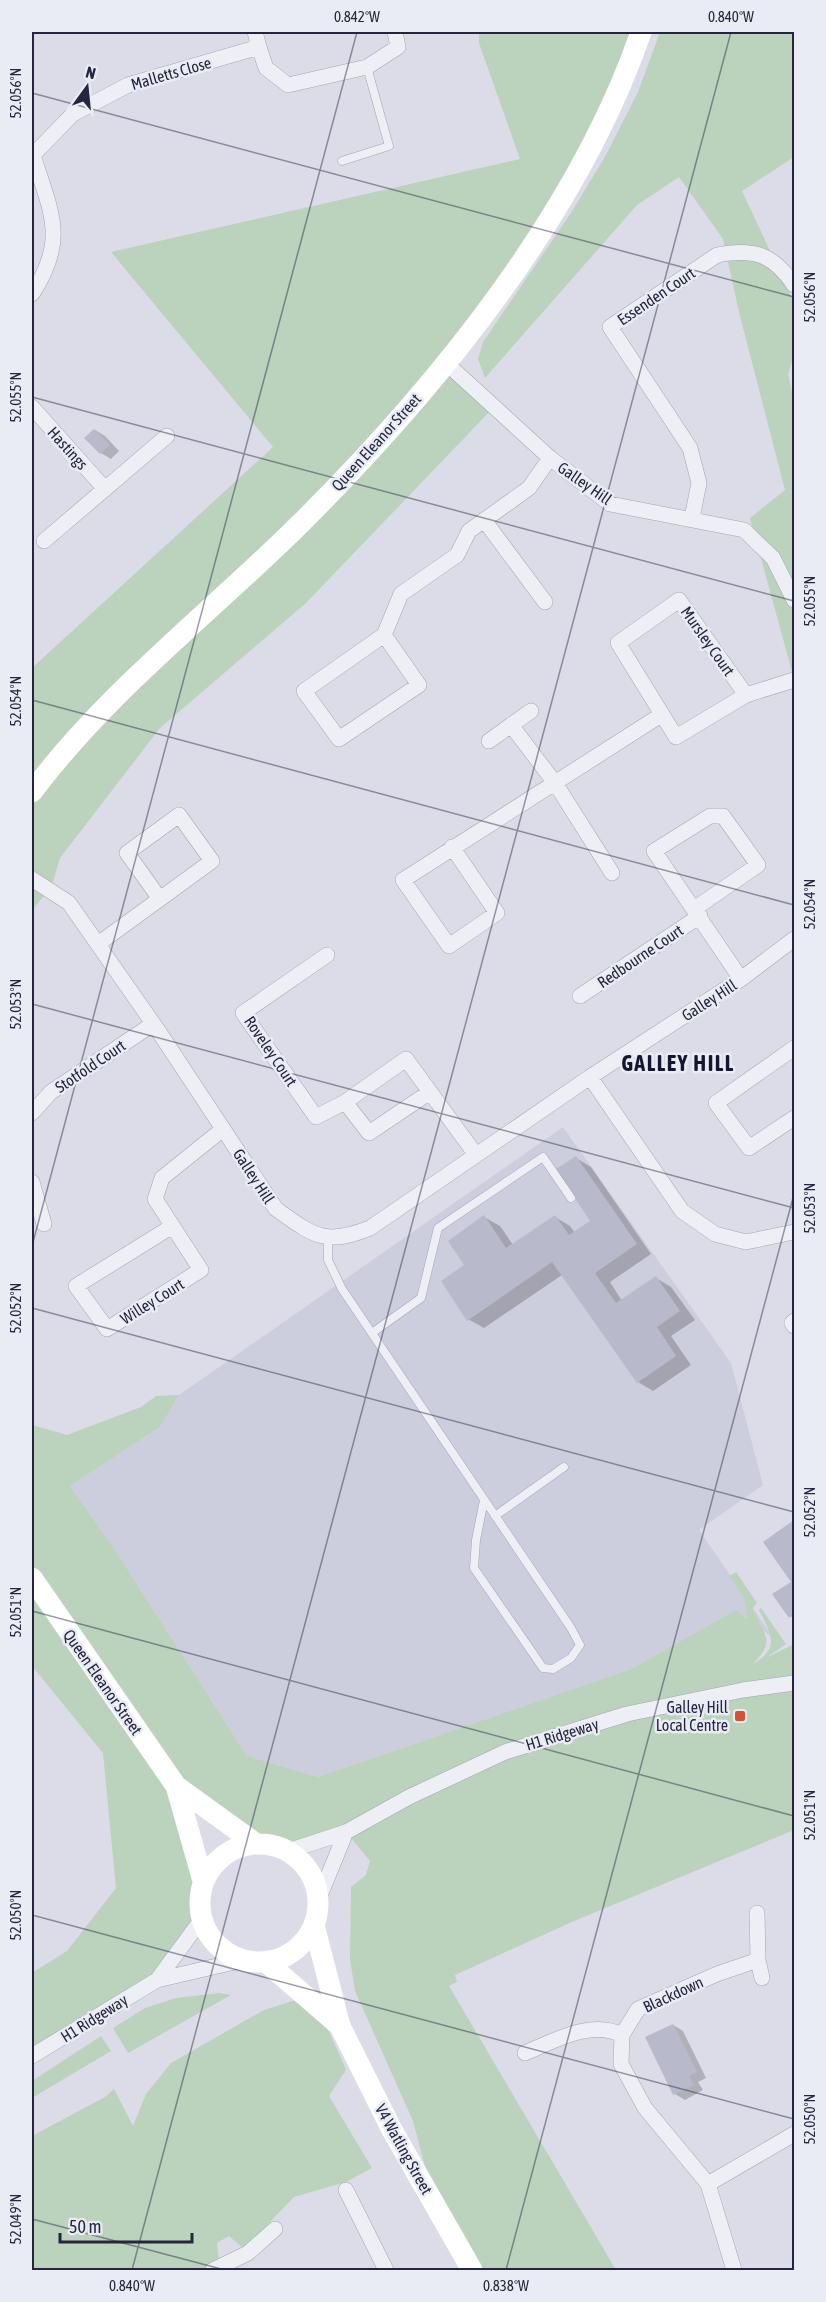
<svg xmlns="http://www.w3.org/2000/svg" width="826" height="2302" font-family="'Asap Condensed',sans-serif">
<rect width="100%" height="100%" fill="#dbdce7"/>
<path fill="#cdcedd" d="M563,1127L731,1363L763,1485L699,1530L774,1639L736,1610L631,1669L318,1777L247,1756L115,1550L70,1486L160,1427L179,1395Z"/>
<path fill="#bbd2bd" d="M479,32H641L583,162L445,362L494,407L306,603L160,728L60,858L51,888L32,910V668L273,447L111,252L520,159L479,43Z
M660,32H794V157L742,191L794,302V354L788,374L794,401V679L750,518L785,490L739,312L723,239L679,177L637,205L485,378L478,359L483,342L571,213L606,155L638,92Z
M179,1395L160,1427L70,1486L115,1550L247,1756L318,1777L631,1669L736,1610L748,1619L743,1596L729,1576L736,1572L757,1603L752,1609C765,1636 776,1640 753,1664C781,1648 771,1634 759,1610L761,1608L786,1644L766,1658L794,1644V1830L574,1921L455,1975L457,1982L449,1986L616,2270H473L436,2208L413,2121L355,1991L350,1959L351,1887L366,1875L370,1861L346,1832L288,1851L267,1844L255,1843L177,1787L203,1881L200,1894L202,1919L157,1980L32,2056V1973L67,1951L116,1888L103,1753L32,1666V1425L67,1435L141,1407L156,1396Z
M220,1993L231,1995L128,2053L113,2028L145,2008L176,1998Z
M299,1999L329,2031L346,2070L329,2096L372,2168L346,2182L294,2197L244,2249L229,2236L217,2243L219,2262L202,2270H32V2136L105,2097L114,2089L133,2126L146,2094L171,2063L264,2010Z
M101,2036L111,2051L32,2098V2081Z"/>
<path fill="#0003" d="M95,430L105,436L119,451L111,459L101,453Z
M576,1158L591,1167L651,1254L610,1282L622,1301L656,1278L671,1287L695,1320L671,1336L691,1365L653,1391L638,1382L562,1275L484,1328L468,1319L466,1266L484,1217L500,1226L513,1245L555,1217L570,1226L575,1233L592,1221Z
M794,1522V1620L774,1595L793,1582L765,1542Z
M673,2025L683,2031L706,2078L698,2082L703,2090L685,2100L675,2094Z"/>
<path fill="#b8b9cb" d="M94,429L110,445L100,454L84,438Z
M576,1156L637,1244L595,1273L616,1303L656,1276L680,1311L657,1327L676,1356L637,1383L552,1262L467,1321L441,1281L464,1265L448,1241L484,1215L506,1248L555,1215L569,1235L590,1221L556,1169Z
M794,1520V1613L789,1618L772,1594L791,1582L763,1542Z
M673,2024L697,2072L689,2076L694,2085L673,2095L645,2037Z"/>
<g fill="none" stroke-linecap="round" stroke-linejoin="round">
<defs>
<path id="lane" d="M342,161L389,146L367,67
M328,1239V1260L342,1289L571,1628L580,1645L571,1658L553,1669L543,1668L474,1568L476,1540L484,1500
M372,1333L421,1298L438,1228L543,1157L571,1198
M495,1516L564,1467"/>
<path id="street" d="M259,47L266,68L288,85L367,67L398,47L395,32
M32,156L73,114L128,85L259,47L255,32
M32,294C68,239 51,213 33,155
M445,362L550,458L610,504L744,530L773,558L794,600
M32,407L105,489
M692,518L699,483L690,448L610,327L717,255C754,248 773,254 794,285
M484,520L545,602
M44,541L167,436
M384,635L419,685L339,739L304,691L384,635L401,594L457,555L469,531L529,488L550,458
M746,695L679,600L618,643L676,737L746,695L794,680
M531,711L511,725L555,783L612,873
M489,741L511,725
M452,847L497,913L449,946L403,880L661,715
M32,879L69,903L157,1029L276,1209C314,1236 325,1246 370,1228L590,1077L741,979L794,939
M694,909L758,865L723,816H710L654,851L741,979
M98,944L212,861L179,815L127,853L160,899
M327,955L243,1013L316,1117L345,1102L406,1059L476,1155
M580,996L700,916
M794,1048L716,1103L749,1148L794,1118
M590,1077L682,1211L715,1234L746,1242L794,1232
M345,1102L369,1133L430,1092
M32,1113L51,1092L153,1024
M32,1182L44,1224
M171,1227L76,1286L107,1329L201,1270L155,1199L162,1178L223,1129
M794,1321L792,1323L794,1326
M288,1851L346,1832L409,1797L505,1752L627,1714L743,1690L794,1683
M319,1898L346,1832
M758,1960L762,1978
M157,1980L202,1919
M525,2053C554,2041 592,2019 622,2035
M32,2056L157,1980L243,1960
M708,2184L794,2134
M346,2190L386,2270
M213,2270L248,2253L275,2229
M734,2270L708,2184L645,2108L621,2064L622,2035L638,2009L717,1974L758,1960L757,1913"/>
</defs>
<use href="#lane" stroke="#a4a5b5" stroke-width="9"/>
<use href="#street" stroke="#a4a5b5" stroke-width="16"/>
<use href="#lane" stroke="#eeeef5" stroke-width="8"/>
<use href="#street" stroke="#eeeef5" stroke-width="15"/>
<path stroke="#fff" stroke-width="21" d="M32,792C109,689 213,611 304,520C438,386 579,213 641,32
M32,1578L176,1786L255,1843
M176,1786L203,1881
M200 1903a59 59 0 1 1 118 0a59 59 0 1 1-118 0Z
M314,1925L340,2026L392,2130L472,2270
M266,1962L340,2026"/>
</g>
<path fill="none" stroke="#24253f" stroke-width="1.5" stroke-opacity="0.45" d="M32,93L794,297M32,397L794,601M32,700L794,905M32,1004L794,1208M32,1246L357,32M32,1308L794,1512M32,1611L794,1816M32,1915L794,2119M32,2219L225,2270M132,2270L731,32M506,2270L794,1194"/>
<rect fill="#db4e32" stroke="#eaecf5" stroke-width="2" x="734" y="1710" width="12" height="12" rx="3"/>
<g text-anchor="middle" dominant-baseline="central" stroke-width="5" stroke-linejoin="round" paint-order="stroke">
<g font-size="16" fill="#24253f" stroke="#eaecf5">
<text transform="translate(171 73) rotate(-16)">Malletts Close</text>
<text transform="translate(656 296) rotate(-34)">Essenden Court</text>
<text transform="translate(376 442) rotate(-48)">Queen Eleanor Street</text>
<text transform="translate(68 448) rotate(48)">Hastings</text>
<text transform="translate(585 483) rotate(35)">Galley Hill</text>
<text transform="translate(708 641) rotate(55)">Mursley Court</text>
<text transform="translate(640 956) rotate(-34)">Redbourne Court</text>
<text transform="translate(709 1000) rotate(-33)">Galley Hill</text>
<text transform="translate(271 1051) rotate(56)">Roveley Court</text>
<text transform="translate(90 1066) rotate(-34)">Stotfold Court</text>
<text transform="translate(254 1176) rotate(57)">Galley Hill</text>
<text transform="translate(152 1301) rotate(-32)">Willey Court</text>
<text transform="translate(103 1682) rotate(55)">Queen Eleanor Street</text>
<text transform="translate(562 1734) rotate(-17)">H1 Ridgeway</text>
<text transform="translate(673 1994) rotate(-25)">Blackdown</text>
<text transform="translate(94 2018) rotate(-32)">H1 Ridgeway</text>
<text transform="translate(404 2149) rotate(61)">V4 Watling Street</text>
</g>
<g font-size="16" fill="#24253f" stroke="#eaecf5" text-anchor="end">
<text x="728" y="1707">Galley Hill<tspan x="728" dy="18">Local Centre</tspan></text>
</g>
<g font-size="22" font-weight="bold" letter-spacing="1.5" fill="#16172f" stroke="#eaecf5">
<text x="678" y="1063">GALLEY HILL</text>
</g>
</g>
<rect width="826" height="2302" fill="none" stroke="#eaecf5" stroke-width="66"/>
<g transform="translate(87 87) rotate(15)" stroke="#eaecf5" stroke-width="4.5" paint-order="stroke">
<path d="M0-4.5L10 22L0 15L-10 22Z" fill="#24253f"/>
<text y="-9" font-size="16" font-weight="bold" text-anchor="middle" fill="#24253f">N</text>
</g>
<path d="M60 2233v9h132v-9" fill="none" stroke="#24253f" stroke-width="3"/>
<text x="69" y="2233" font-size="18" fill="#24253f" stroke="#eaecf5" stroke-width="4.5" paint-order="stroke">50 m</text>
<rect x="33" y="33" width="760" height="2236" fill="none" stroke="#24253f" stroke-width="2"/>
<g font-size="15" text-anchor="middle" fill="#24253f">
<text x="357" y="22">0.842°W</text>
<text x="731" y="22">0.840°W</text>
<text transform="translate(16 93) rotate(-90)" y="5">52.056°N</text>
<text transform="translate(810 297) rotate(-90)" y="5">52.056°N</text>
<text transform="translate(16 397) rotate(-90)" y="5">52.055°N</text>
<text transform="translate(810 601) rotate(-90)" y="5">52.055°N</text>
<text transform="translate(16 701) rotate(-90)" y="5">52.054°N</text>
<text transform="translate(810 904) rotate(-90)" y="5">52.054°N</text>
<text transform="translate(16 1004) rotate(-90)" y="5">52.053°N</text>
<text transform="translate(810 1208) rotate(-90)" y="5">52.053°N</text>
<text transform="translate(16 1308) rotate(-90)" y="5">52.052°N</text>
<text transform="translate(810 1512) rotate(-90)" y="5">52.052°N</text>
<text transform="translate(16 1612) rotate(-90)" y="5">52.051°N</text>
<text transform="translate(810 1815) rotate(-90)" y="5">52.051°N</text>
<text transform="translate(16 1915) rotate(-90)" y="5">52.050°N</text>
<text transform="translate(810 2119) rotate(-90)" y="5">52.050°N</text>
<text transform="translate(16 2219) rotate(-90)" y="5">52.049°N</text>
<text x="132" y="2291">0.840°W</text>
<text x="506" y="2291">0.838°W</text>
</g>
</svg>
